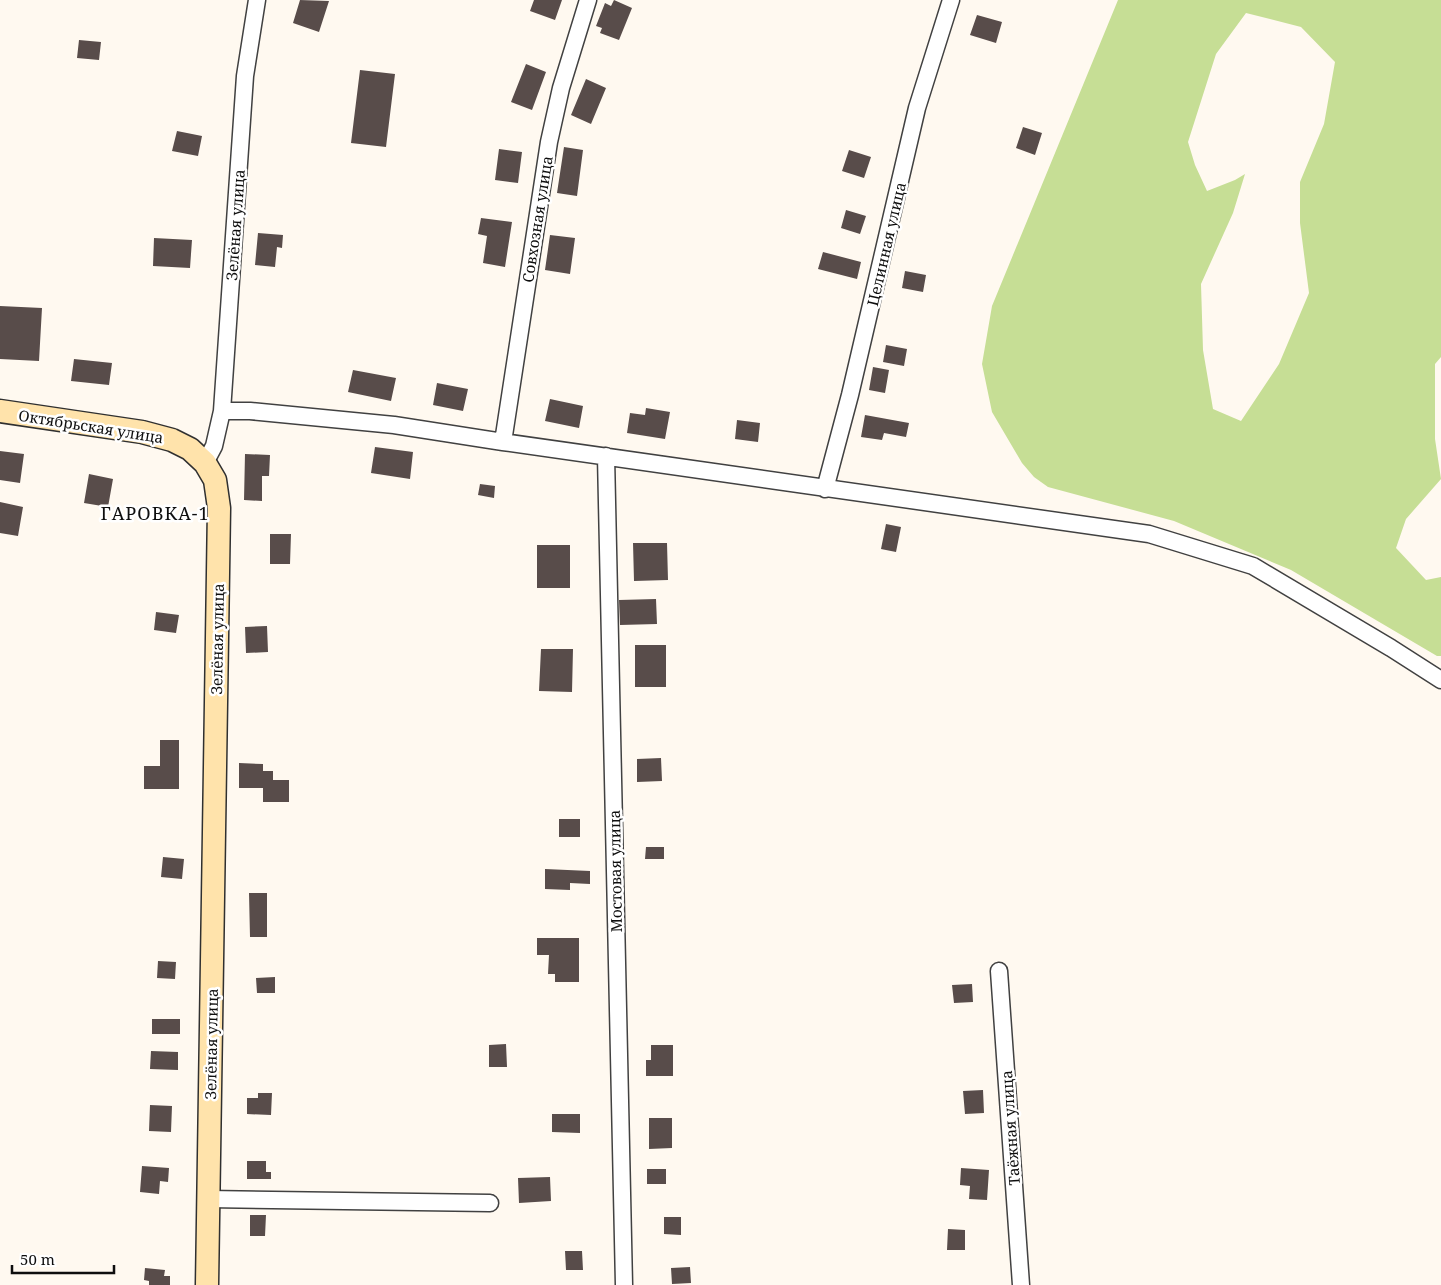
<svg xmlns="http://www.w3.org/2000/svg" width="1441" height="1285" font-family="'Noto Serif',serif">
<rect width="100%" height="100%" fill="#fff9f0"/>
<path fill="#c6de95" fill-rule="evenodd" d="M1118,0H1441V357L1435,364V439L1441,479L1406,519L1396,548L1426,580L1441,577V656H1437L1291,570L1174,521L1048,487L1034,477L1022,463L992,412L982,364L992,306ZM1246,13L1301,27L1335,62L1324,124L1300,182V223L1309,293L1279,364L1241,421L1213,409L1203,350L1201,284L1233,213L1245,174L1235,180L1207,191L1195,165L1188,142L1216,54Z"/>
<path fill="#584c4a" d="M300,0L329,1L319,32L293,23Z
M534,0H562L555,20L530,11Z
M614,0L632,8L619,40L600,33L602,28L596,26L605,3L611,6Z
M977,15L1002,22L996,43L970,35Z
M79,40L101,42L99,60L77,58Z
M526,64L546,72L532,110L511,102Z
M360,70L395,74L386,147L351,143Z
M586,79L606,88L591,124L571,115Z
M1023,127L1042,133L1035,155L1016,148Z
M177,131L202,136L198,156L172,151Z
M564,147L583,150L577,196L557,193Z
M499,149L522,152L518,183L495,180Z
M849,150L871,157L864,178L842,171Z
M846,210L866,216L860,234L841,228Z
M481,218L512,222L505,267L483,263L487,236L478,234Z
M258,233L283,235L282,248L277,247L275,267L255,265Z
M550,235L575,238L570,274L545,270Z
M154,238L192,240L190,268L153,266Z
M823,252L861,262L857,279L818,269Z
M905,271L926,275L923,292L902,288Z
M0,306L42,308L39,361L0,359Z
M886,345L907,349L904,366L883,362Z
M74,359L112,363L109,385L71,381Z
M873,367L889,370L885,393L869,390Z
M353,370L396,378L391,401L348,392Z
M437,383L468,389L463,411L433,405Z
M550,399L583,406L579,428L545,421Z
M646,408L670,412L665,439L627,433L630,413L645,415Z
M865,415L909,423L906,437L884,433L882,440L861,437Z
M737,420L760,423L758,442L735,439Z
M375,447L413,452L410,479L371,473Z
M0,451L24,454L20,483L0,480Z
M245,454L270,455L269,476H262V501L244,500Z
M89,474L113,479L108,507L84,503Z
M480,484L495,486L494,498L478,495Z
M0,502L23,507L18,536L0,533Z
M886,524L901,527L896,552L881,549Z
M270,534H291L290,564H270Z
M633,543H667L668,580L634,581Z
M537,545H570V588H537Z
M656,599L657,624L620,625L619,600Z
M156,612L179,615L176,633L154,630Z
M267,626L268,652L246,653L245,627Z
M635,645H666V687H635Z
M541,649H573L572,692L539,691Z
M160,740H179V789H144V766H160Z
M661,758L662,781L637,782V759Z
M239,763L263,764V771H273V780H289V802H263V788H239Z
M559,819H580V837H559Z
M646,847H664V859H645Z
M163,857L184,859L182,879L161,877Z
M545,869L590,871V884L570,883V890L545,889Z
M249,893H267V937H250Z
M537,938H579V982H555V974H548L549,955H537Z
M158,961L176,962L175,979L157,978Z
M275,977V993H257L256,978Z
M972,984L973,1002L954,1003L952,985Z
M152,1019H180V1034H152Z
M506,1044L507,1067H489V1045Z
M651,1045H673V1076H646V1060H651Z
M151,1051L178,1052V1070L150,1069Z
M983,1090L984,1113L965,1114L963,1091Z
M258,1093H272L271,1115L247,1114V1098H258Z
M150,1105L172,1106L171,1132L149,1131Z
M552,1114H580V1133L552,1132Z
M649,1118H672V1148L649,1149Z
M247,1161H266V1172H271V1179H247Z
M142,1166L169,1168L168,1182L160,1181L159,1194L140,1192Z
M961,1168L989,1170L987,1200L969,1199L970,1186L960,1185Z
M647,1169H666V1184H647Z
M550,1177L551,1201L519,1203L518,1178Z
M250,1215H266L265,1236H250Z
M664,1217H681V1235L664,1234Z
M948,1229L965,1230V1250H947Z
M565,1251H582L583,1270H566Z
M690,1267L691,1283L672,1284L671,1268Z
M145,1268L165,1270L164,1276H170V1285H149V1281L144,1280Z"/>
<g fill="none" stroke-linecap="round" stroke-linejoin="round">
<defs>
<path id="street" d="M222,411H250L394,425L503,442L1149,534L1253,566L1391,648L1441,680
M503,442L549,142L561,88L588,0
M606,456L624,1285
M205,463L214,446L222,411L245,76L257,0
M825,489L850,395L917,108L951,0
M999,971L1021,1285
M208,1199L490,1203"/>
<path id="secondary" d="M0,411L142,432L172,440L190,449L205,463L215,480L219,508L207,1285"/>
</defs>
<use href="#street" stroke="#414141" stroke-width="19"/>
<use href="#secondary" stroke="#303030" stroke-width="25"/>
<use href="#street" stroke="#fff" stroke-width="16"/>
<use href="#secondary" stroke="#ffe3ab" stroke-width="22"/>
</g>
<g text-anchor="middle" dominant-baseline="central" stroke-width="5" stroke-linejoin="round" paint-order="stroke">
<g font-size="15" fill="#0e0e0e" stroke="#fff">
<text transform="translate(537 219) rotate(-81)">Совхозная улица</text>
<text transform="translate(235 225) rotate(-86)">Зелёная улица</text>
<text transform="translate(886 244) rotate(-77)">Целинная улица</text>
<text transform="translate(91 426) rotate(9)">Октябрьская улица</text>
<text transform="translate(217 639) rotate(-89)">Зелёная улица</text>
<text transform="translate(615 871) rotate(-91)">Мостовая улица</text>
<text transform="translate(211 1044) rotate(-89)">Зелёная улица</text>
<text transform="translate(1010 1128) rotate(-94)">Таёжная улица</text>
</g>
<g font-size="18" letter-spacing="1" fill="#0e0e0e" stroke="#fff">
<text x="155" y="513">ГАРОВКА-1</text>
</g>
</g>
<path d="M12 1265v8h102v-8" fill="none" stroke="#0e0e0e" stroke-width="2.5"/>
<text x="20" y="1265" font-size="15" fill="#0e0e0e" stroke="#ffffff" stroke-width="4" paint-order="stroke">50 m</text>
</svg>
